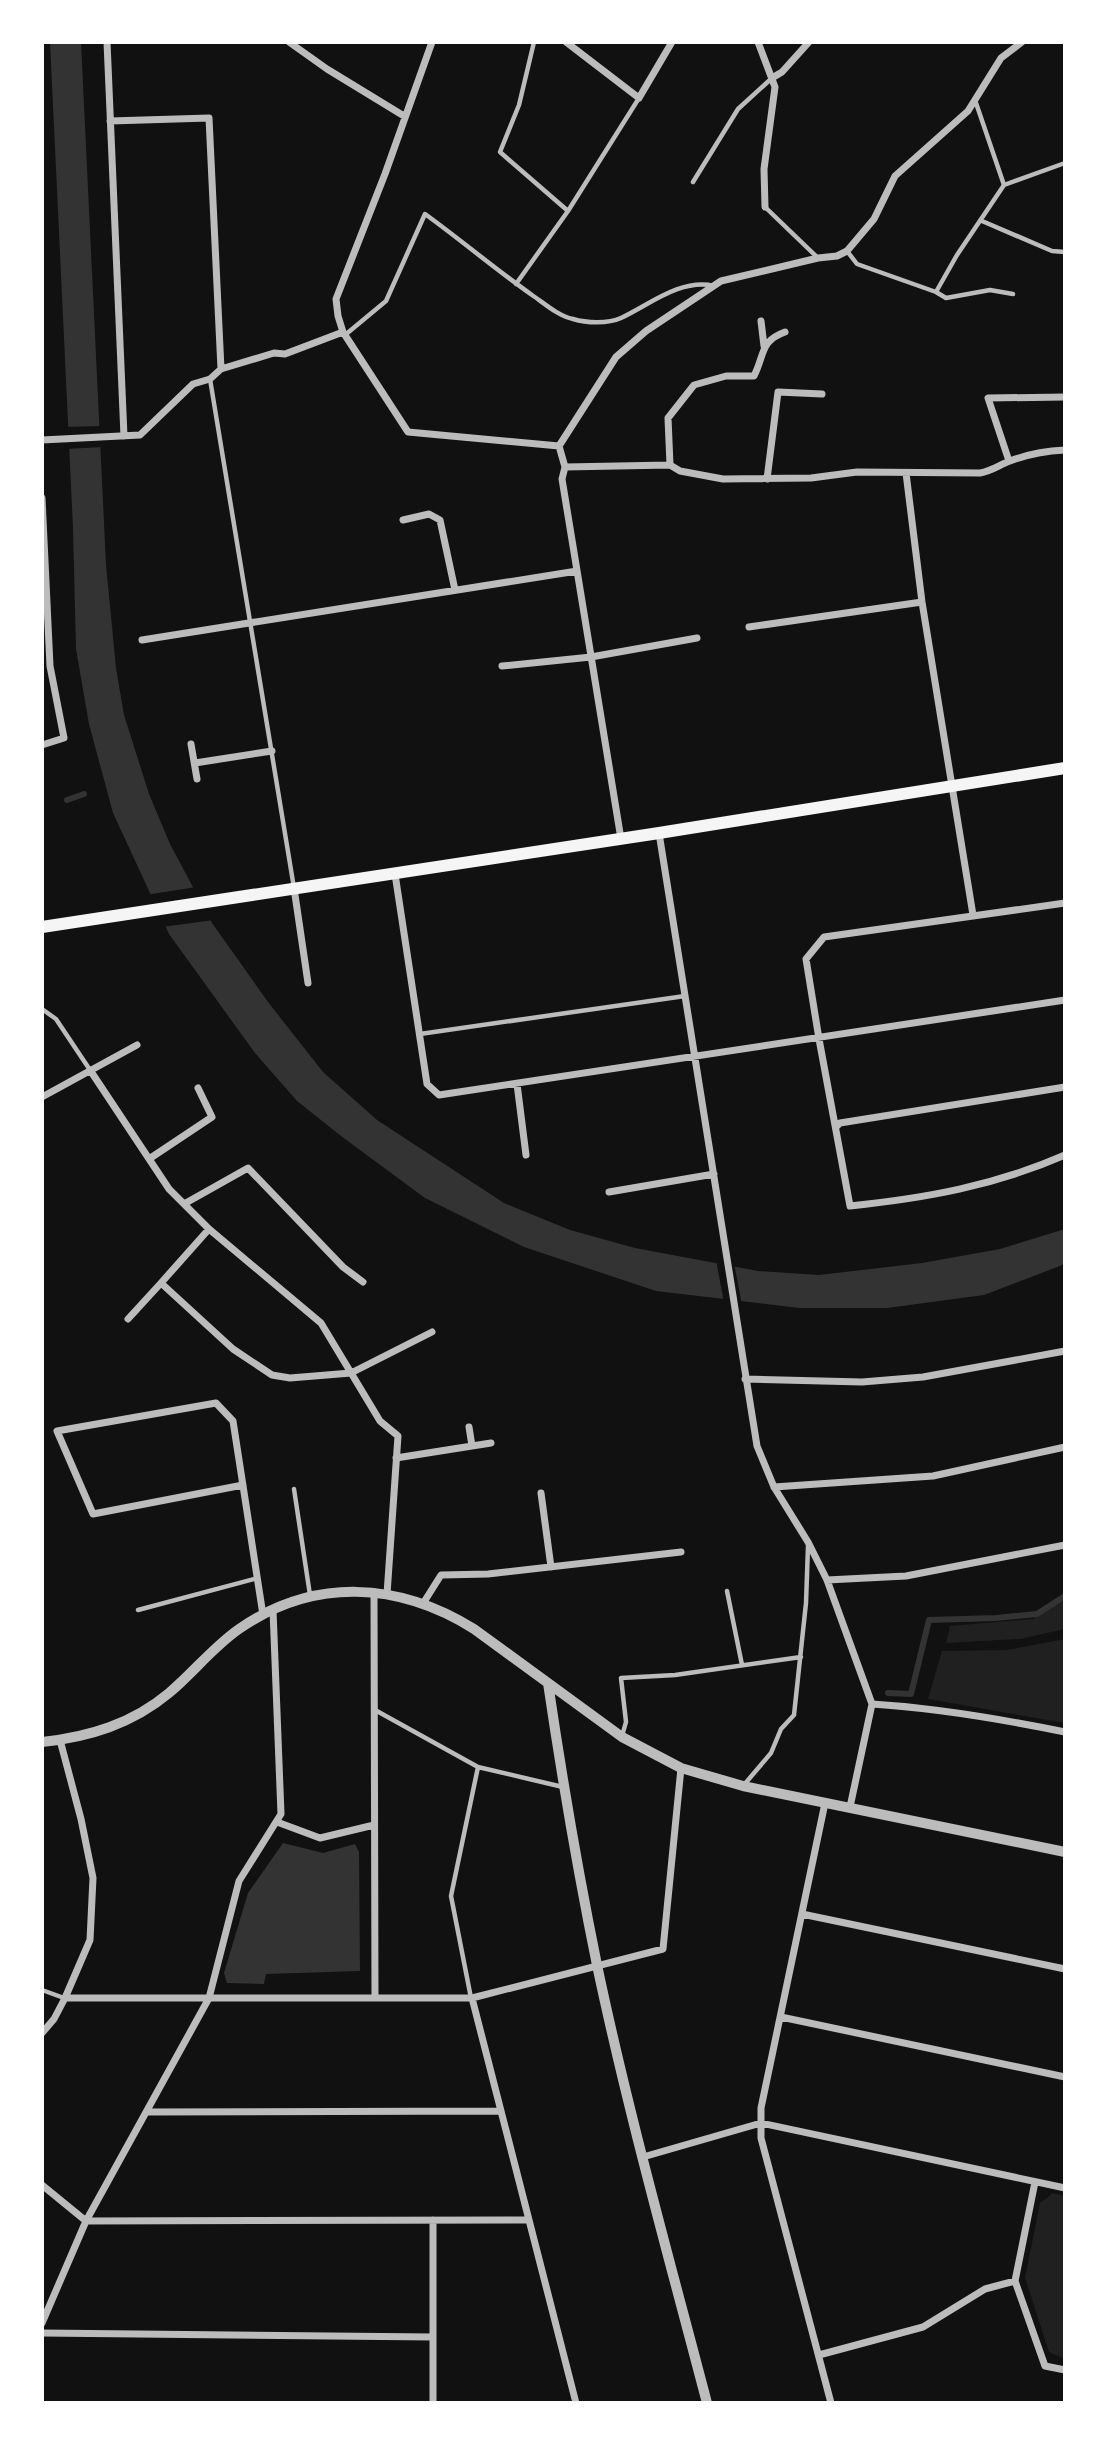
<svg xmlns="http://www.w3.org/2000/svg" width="1107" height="2445" font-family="Lato,sans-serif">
<rect width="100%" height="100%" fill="#111"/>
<path fill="#202020" d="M1065,1598V1629L1020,1639L946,1643L950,1626L1033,1619Z
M1065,1639V1723L928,1699L942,1651L1007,1650Z
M1053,2193L1065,2196V2359L1049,2352L1025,2278L1040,2203Z"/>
<path fill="#333" d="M50,42H81L106,565L116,668L124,715L149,794L170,844L212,923L268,1002L323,1072L377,1120L504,1203L570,1230L635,1248L758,1271L819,1275L922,1263L1000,1249L1065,1229V1264L984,1295L887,1308H799L656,1291L524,1247L425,1198L341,1136L297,1101L255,1053L169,934L113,813L89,724L76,649L73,528Z
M283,1843L323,1853L355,1844L359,1852L360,1971L266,1974L264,1984L227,1983L224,1973L248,1893Z"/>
<path fill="#111" d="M102,426L103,447L65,449L64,427Z
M196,887L214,920L162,927L146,895Z
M716,1260L734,1263L742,1305L724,1303Z"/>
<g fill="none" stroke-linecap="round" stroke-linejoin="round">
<path stroke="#333" stroke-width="6" d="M67,800L84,794
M888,1693L911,1694L929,1620L996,1618L1037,1614L1065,1596"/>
<path stroke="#bcbcbc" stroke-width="4.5" d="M534,42L519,105L500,152L568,211
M975,100L1004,185
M693,182L738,109L772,78
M765,207L817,257
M982,221L1052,251L1065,252
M847,251L857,264L936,292L946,298L990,290L1013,294
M516,284L568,211L639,98
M936,292L957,255L1004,185L1065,163
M345,335L386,301L425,214C461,240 495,269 532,295C544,303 558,316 573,319C586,323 608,324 621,318C649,305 681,278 714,286
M210,379L294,888
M42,1009L56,1019L90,1070
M420,1034L685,996
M294,1489L310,1595
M727,1591L742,1665
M138,1610L258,1578
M375,1710L478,1767L563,1787
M622,1736L626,1722L621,1678L675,1675L801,1657
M743,1786L771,1753L781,1729L794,1715L806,1603L808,1546
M42,1990L64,1998
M471,1998L451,1896L478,1767"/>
<path stroke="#bcbcbc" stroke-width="7" d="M107,42L124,436
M289,42L327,69L404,116
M432,42L385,174L336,299L338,316L343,332L408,432L559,446
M566,42L639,98L672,42
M758,42L775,87L764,169L765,207
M772,78L782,72L809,42
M110,121L209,118L221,369
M761,321L764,346
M42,440L140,435L193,384L210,379L221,369L274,353L285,354L343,332
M1009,461L988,398L1065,397
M670,465L668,418L694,385L726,376H754C765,354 760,341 785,332
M565,467L670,465L680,471L723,479L811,478L857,472L980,473C992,471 999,465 1010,461C1028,454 1046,451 1065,450
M906,473L922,602L973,915
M767,479L778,392L822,394
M42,498L50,666L64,738L42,745
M403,520L429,514L440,520L455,590
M749,627L922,602
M142,640L577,571
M502,666L591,657L697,638
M191,744L197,779
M195,763L272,751
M659,833L757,1446L774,1487L808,1542L827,1580L872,1704L850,1807
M621,839L562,479L565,467L559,446L616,357L646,331L721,281L818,258L837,256L847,251L874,219L895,176L968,111L1001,58L1022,42
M395,874L427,1084L439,1095L1065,1000
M294,888L308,983
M1065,903L824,937L806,959L819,1039L850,1206C926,1198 994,1186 1065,1155
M90,1070L169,1189L209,1229L321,1323L380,1421L398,1436L387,1594
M517,1084L526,1155
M42,1097L137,1045
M836,1127L840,1123L1065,1087
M149,1159L212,1117L198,1088
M609,1192L714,1174
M184,1204L248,1168L343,1267L363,1282
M209,1229L161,1283L233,1349L272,1375L290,1378L351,1373L432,1332
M128,1319L161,1283
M745,1379L862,1382L923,1377L1065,1351
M469,1427L472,1446
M396,1458L491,1443
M243,1485L93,1514L57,1431L216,1403L233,1421L263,1615
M774,1487L933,1476L1065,1447
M541,1493L551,1567
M827,1580L906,1576L1065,1545
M374,1592L375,1998
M424,1602L441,1575L488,1574L681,1552
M872,1704C937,1708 1001,1719 1065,1732
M825,1803L761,2108V2138L831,2403
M277,1822L320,1838L374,1825
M802,1914L1065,1969
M65,1998H472L663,1949L681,1768
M472,1998L576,2403
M781,2017L1065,2077
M42,2033L54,2019L65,1998L90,1940L93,1878L81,1819L60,1740
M147,2112L500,2111
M643,2157L761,2123L1065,2188
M1035,2182L1015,2281L1045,2366L1065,2370
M42,2185L86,2221L528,2220
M433,2220V2403
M42,2323L86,2221L209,1998L239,1881L281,1814L273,1610
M42,2333L433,2337
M819,2355L923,2327L985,2289L1015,2281"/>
<path stroke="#bcbcbc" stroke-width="10" d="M548,1683C562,1778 578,1872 597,1965C628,2112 669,2258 707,2403
M42,1742C89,1737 132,1724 169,1693C193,1673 213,1647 239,1629C314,1577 399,1582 474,1629L622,1737L681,1768L743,1786L1065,1852"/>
<path stroke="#f5f5f5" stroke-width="12" d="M42,927L659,833L1065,768"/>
</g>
<rect width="1107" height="2445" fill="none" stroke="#ffffff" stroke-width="88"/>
</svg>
